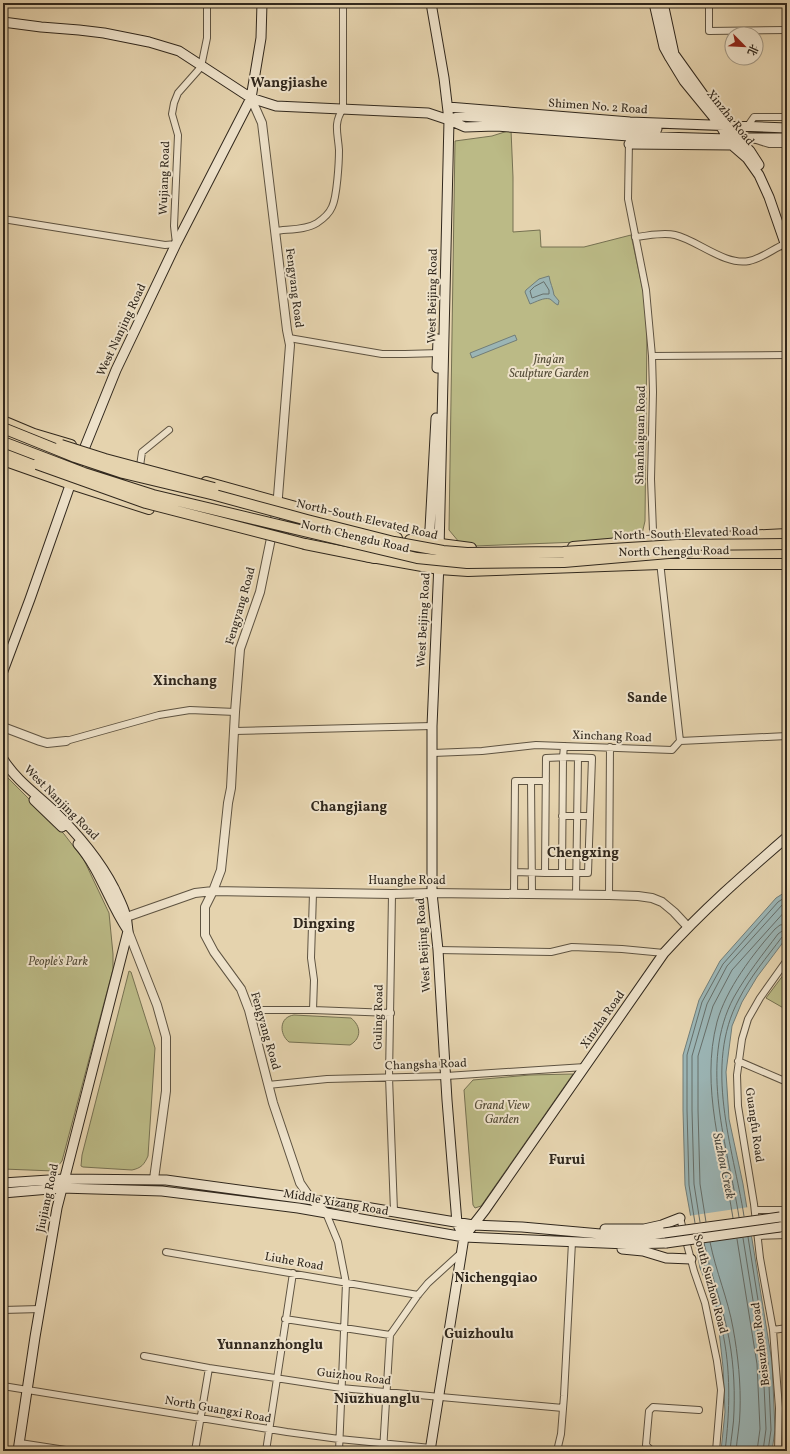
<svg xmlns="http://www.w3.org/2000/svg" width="790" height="1454" font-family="Vollkorn,'Noto Serif SC',serif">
<rect width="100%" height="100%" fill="#e5d3ae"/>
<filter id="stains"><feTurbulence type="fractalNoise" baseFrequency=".005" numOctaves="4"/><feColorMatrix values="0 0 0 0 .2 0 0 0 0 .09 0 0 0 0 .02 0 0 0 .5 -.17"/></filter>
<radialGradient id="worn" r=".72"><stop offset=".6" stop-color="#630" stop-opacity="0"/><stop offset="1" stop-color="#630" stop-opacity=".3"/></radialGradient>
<path fill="#bbba86" stroke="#767152" d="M511,130L513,177V232L540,230L541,247H584L631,235L644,295L647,328L645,521L642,534L632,540L474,546L459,542L449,530L455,141L492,136Z
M3,773L64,834L84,860L109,913L113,954V969L62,1161L54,1171L3,1169Z
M787,970V1010L766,998Z
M129,971L131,972L155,1048L148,1156C144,1165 141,1168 132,1170L83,1167L81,1166L82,1155Z
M294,1015L351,1018C361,1026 362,1038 350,1045L289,1042C279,1034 279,1017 294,1015Z
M573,1074L481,1206L475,1208L473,1205L464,1090L473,1080L530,1075Z"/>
<path fill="#9bb5b5" stroke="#717d78" d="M549,276C550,283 553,288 554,295L559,301L558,305C555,304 553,301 550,299C544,297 536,302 530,304L525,292L526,290L539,279Z
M515,335L517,340L472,358L470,353Z
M787,891V937L757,977L742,1002L732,1026L726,1072L729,1119L743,1184L772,1362L775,1430L772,1451H721L725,1412L723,1367L719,1331L708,1287L700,1268L685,1185L683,1110V1055L699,1000L720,961L776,898Z"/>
<path fill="#e5d3ae" d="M749,1207L754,1236L693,1244L688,1216Z"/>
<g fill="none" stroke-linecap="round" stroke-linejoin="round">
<path stroke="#666e69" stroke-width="1" d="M544,282L549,290V294H543L532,298L530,291L534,287Z
M744,1216C733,1147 703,1066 739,999C750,977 767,957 782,937L787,935
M739,1217C728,1147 698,1064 734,997C747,974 763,954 778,934L782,931L787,930
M733,1218C723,1154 700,1087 717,1022C726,989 753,954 775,929L780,925L787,924
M700,1222L694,1184L692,1110V1056L707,1004L727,966L782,905L787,902
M706,1222L700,1184L698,1110V1056L713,1006L732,970L787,909
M695,1223L689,1185L687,1110V1055L702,1002L723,964L778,902L787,896
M748,1237L768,1363L771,1430L768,1451
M743,1238L763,1363L766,1429L763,1451
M737,1239L757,1364L760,1429L757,1451
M710,1242C716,1272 728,1299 733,1328C738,1355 741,1384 740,1411C740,1424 737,1438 736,1451
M704,1243C710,1272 721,1300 727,1329C733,1355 735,1384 734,1411C734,1424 731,1438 730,1451
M699,1244C705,1273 716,1300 722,1329C731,1369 730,1411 725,1451"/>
<defs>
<path id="minor" d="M709,3V31L787,30
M747,127L754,117H787
M756,140L769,144H787
M629,141L628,199L646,290L652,356L653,392L651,479L653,531L655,541
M3,219L165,245L176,244L174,226L178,135L172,114L174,103L178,93L201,67L207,38V3
M275,231C288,229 306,230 317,223C323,219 329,214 332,207C337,197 339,162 339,150C338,134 333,123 343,109V3
M635,237C648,236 662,232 675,235C697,240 725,266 749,261C763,258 774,248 787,243
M289,338L382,354H405L440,353
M652,356L787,355
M140,466L142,452L169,430
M660,562L680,741
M235,731L432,726
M66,741L159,715L190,710L235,712
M433,753L482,751L536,745L672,750L680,741L787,736
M531,781L532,894
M562,816H590
M515,872L545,873
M562,873H545L546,758C561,757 577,757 592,758L588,873H562L563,757L564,746
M313,893L311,958L314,980L313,1010
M392,894L389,1077L394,1211
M514,894L515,781H546
M576,894L578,758
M609,895L610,747
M438,950L551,952L572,947L622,949L664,953
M249,1010H313L391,1013
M738,1061L787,1082
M268,1085L327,1079L446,1076L585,1067
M755,1210H787
M326,1213L338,1242L346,1283L339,1451
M680,1218L694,1271L705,1303L717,1361L721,1390L716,1451
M758,1236L787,1235
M166,1252L418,1295
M3,1310L40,1309
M285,1319L390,1335
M773,1330L787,1328
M144,1356L209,1368L341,1388L563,1408
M3,1386L287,1432L339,1439L431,1448
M20,1443L72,1451
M195,1451L209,1368
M266,1451L293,1273
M383,1451L390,1335L418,1295L428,1283L461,1253
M557,1451L561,1434L564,1396L572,1242
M657,1451L651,1450L646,1445L649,1411L653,1407L699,1410
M778,1451L779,1408L773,1330L760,1258L754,1204L738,1106L737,1075L742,1039L748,1019L760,998L787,960"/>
<path id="tertiary" d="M251,98L262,123L287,330L290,345L277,509L260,592L240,649L235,712L231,788L228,803L221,870L213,891L205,907V935L214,952L241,989L249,1010L273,1103L300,1183L311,1199L326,1213
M3,727L40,741L47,743L66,741
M121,919L195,893L213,891L392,894L432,893L609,895L638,896L652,898L662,902L674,912L688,927
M128,931L157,1005L166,1037V1091L154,1179"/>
<path id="secondary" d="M431,3L444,78L449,120L439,550
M654,3L664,47L670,58L684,81L720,125L732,145L747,158L759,175L769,197L787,249
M663,3L674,54L707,100L731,126L740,141L750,151L759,165
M3,22L41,27L79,30L104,33L149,42L179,51L251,98L276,106L428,113L449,120L465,127L496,126L629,136L728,139L740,141
M448,107L630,122L787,128
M449,120L460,116L657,129
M629,144L732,145L749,138H787
M437,368L438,339
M425,542L430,529L436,418
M439,563L432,726V893L438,950L447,1100L457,1223L464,1237
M3,671L30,599L74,474L116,370L176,244L251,98L261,38L262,3
M3,759C15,779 36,794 52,809C77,833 98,857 114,888C121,903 127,913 128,931L57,1208L35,1337L18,1451
M34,800L62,827
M78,844C100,869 109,902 127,929
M3,1183L64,1179L166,1180L365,1207L473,1225L522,1227L634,1237L664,1233
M3,1193L61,1188L162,1191L298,1208L464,1237L627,1244L666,1243
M605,1229H644L662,1225L680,1218
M622,1249L643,1251L666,1258L691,1259
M430,1451L464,1237L485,1210L664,953C702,911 744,874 787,837"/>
<path id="primary" d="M3,421L34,434L71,445
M3,460L71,484L149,509
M206,482L389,533L397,538
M231,520L283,533
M410,540L471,548
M573,547L655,540L787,534
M366,556L439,569L468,571L660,564H787"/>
<path id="trunk" d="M3,453L37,464
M305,544L375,558"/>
</defs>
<use href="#minor" stroke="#5e5341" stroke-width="8"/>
<use href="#tertiary" stroke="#5e5341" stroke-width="10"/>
<use href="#secondary" stroke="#31281d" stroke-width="11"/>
<use href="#primary" stroke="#31281d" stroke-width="12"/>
<use href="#trunk" stroke="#31281d" stroke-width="12"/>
<use href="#minor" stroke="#eee2ca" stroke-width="6"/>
<use href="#tertiary" stroke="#eee2ca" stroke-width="8"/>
<use href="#secondary" stroke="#eee2ca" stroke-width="9"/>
<use href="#primary" stroke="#e5d3ae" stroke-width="10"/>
<use href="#trunk" stroke="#e5d3ae" stroke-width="10"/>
<defs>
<path id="secondary-bridge" d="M664,1233L780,1217
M666,1243L780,1227"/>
<path id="trunk-bridge" d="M3,428L75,457L123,473L215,495L307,520L394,542L443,551L467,553L563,552L677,545L787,544
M3,442L84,473L153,495L417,558L467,563L564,562L692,551
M61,445L105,459L214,488
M37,464L146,503L305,544"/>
</defs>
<use href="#secondary-bridge" stroke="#31281d" stroke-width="11" stroke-linecap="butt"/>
<use href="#trunk-bridge" stroke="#31281d" stroke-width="12" stroke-linecap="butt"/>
<use href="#secondary-bridge" stroke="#eee2ca" stroke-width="9"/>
<use href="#trunk-bridge" stroke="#e5d3ae" stroke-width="10"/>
</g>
<g text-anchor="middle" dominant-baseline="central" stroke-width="4" stroke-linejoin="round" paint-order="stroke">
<g font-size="12" fill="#31281d" stroke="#eee2ca">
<text transform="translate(598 107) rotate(4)">Shimen No. 2 Road</text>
<text transform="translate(730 118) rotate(51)">Xinzha Road</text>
<text transform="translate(165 178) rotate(-88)">Wujiang Road</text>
<text transform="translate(294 288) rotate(83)">Fengyang Road</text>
<text transform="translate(433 296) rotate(-89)">West Beijing Road</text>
<text transform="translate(122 330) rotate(-65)">West Nanjing Road</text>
<text transform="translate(641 435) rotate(-89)">Shanhaiguan Road</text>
<text transform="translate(367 520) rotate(13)">North-South Elevated Road</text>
<text transform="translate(686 534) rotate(-2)">North-South Elevated Road</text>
<text transform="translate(355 537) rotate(13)">North Chengdu Road</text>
<text transform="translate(674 552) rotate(-1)">North Chengdu Road</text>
<text transform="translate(241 606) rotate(-74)">Fengyang Road</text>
<text transform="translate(424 620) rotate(-87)">West Beijing Road</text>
<text transform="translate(612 737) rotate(2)">Xinchang Road</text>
<text transform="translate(61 803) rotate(45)">West Nanjing Road</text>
<text x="407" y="881">Huanghe Road</text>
<text transform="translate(424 945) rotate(-94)">West Beijing Road</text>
<text transform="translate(379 1017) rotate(-89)">Guling Road</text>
<text transform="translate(603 1020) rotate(-55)">Xinzha Road</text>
<text transform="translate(265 1031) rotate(74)">Fengyang Road</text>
<text transform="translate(426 1065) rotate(-2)">Changsha Road</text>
<text transform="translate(754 1125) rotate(82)">Guangfu Road</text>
<text transform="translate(48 1198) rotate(-78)">Jiujiang Road</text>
<text transform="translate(336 1203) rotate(10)">Middle Xizang Road</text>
<text transform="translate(294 1262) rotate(10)">Liuhe Road</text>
<text transform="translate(710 1284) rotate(75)">South Suzhou Road</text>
<text transform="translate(761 1344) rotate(-97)">Beisuzhou Road</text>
<text transform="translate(354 1377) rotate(7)">Guizhou Road</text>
<text transform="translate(218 1410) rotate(10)">North Guangxi Road</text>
</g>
<g font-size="12" font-style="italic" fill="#544c37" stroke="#eee2ca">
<text x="549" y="360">Jing'an<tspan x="549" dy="14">Sculpture Garden</tspan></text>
<text x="58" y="962">People's Park</text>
<text x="502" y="1106">Grand View<tspan x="502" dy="14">Garden</tspan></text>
</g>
<g font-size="13" font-style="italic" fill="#4c4b43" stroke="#eee2ca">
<text transform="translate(723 1166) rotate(78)">Suzhou Creek</text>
</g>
<g font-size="14" font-weight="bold" fill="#31281d" stroke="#eee2ca">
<text x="289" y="83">Wangjiashe</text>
<text x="185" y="681">Xinchang</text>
<text x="647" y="698">Sande</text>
<text x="349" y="807">Changjiang</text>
<text x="583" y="853">Chengxing</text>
<text x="324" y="924">Dingxing</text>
<text x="567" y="1160">Furui</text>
<text x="496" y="1278">Nichengqiao</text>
<text x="479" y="1334">Guizhoulu</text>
<text x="270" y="1345">Yunnanzhonglu</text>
<text x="377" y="1399">Niuzhuanglu</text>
</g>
</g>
<rect width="790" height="1454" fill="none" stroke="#e5d3ae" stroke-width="16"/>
<rect x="4" y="4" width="782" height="1446" fill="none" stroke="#31281d" stroke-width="2"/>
<rect x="8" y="8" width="774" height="1438" fill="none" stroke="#31281d"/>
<g transform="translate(744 46) rotate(114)"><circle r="19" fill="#eee2ca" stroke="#a29885"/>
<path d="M0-3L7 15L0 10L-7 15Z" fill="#8f2418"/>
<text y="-6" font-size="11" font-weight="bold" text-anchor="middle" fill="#31281d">北</text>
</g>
<rect width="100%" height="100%" filter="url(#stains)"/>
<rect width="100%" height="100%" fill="url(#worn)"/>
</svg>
